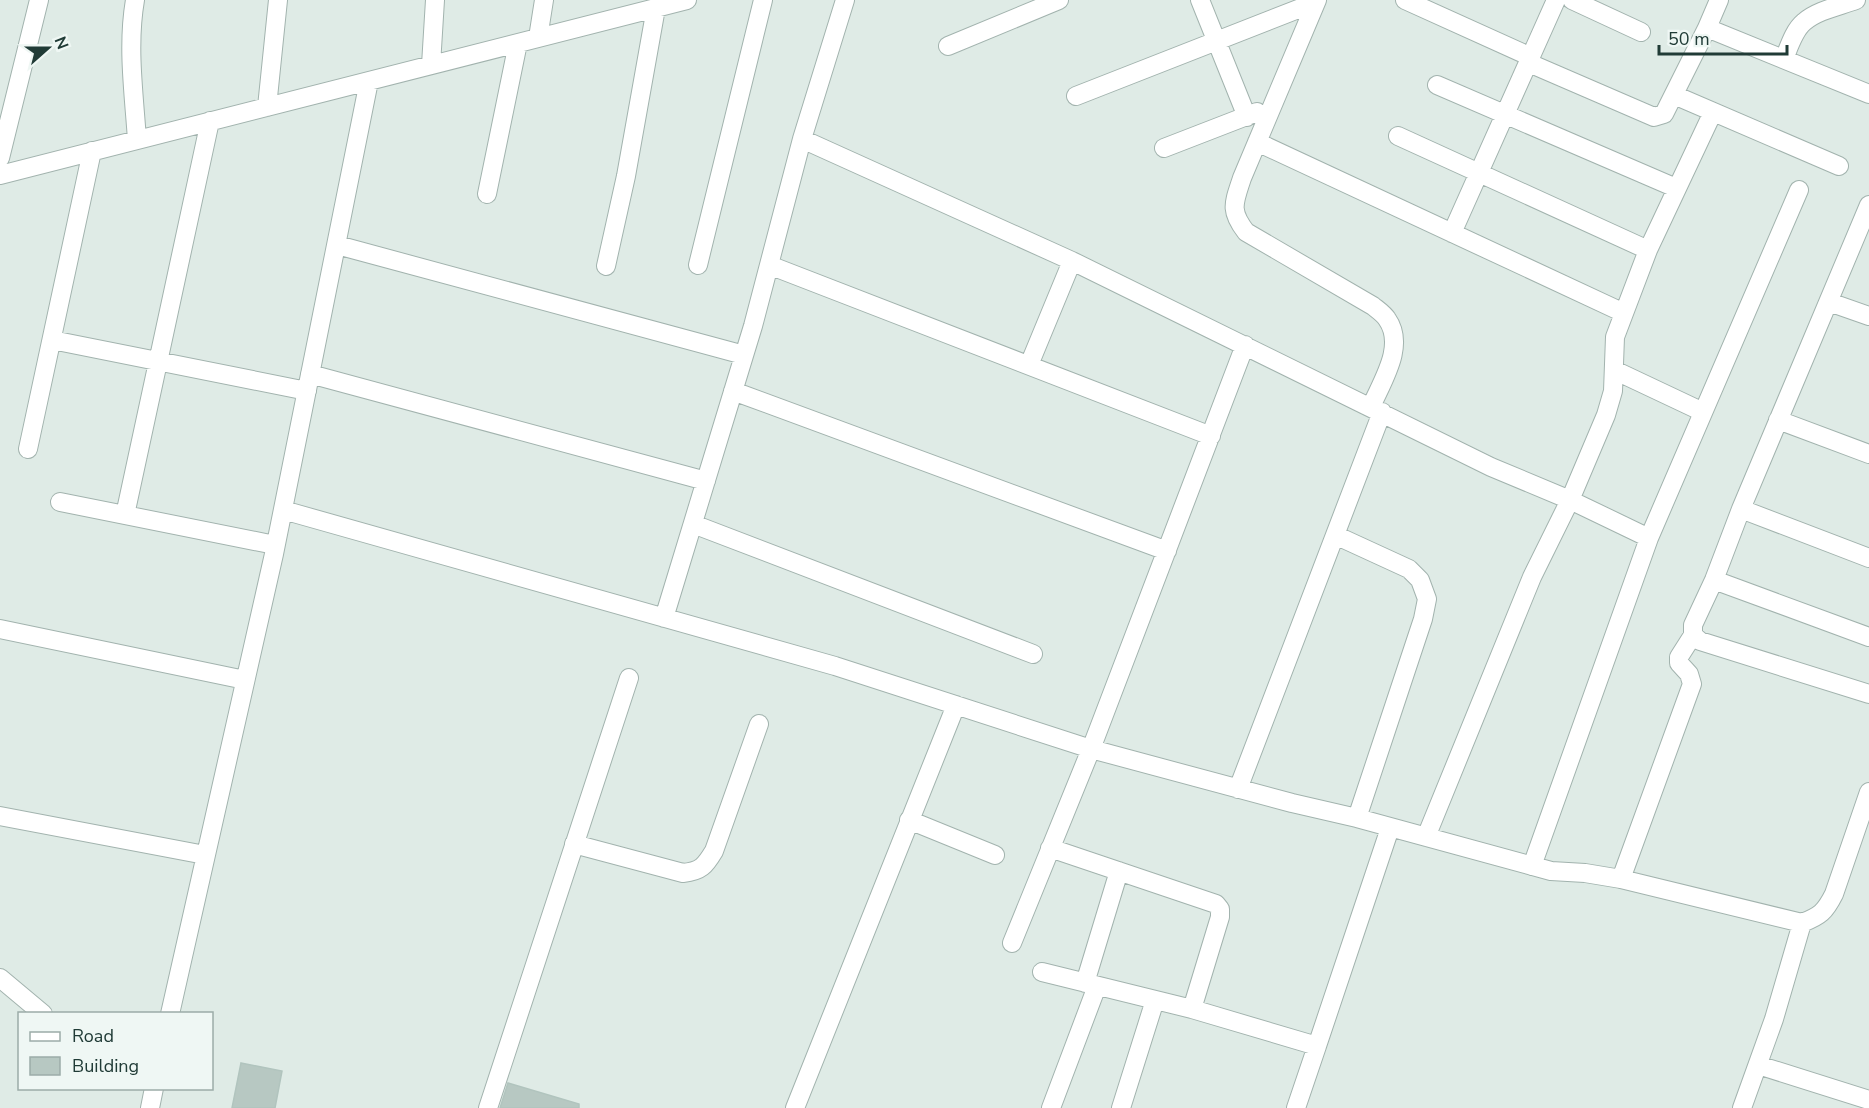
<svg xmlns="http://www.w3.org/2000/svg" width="1869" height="1108" font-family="'Nunito Sans',sans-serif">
<rect width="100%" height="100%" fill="#dfebe6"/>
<path fill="#b7c8c2" stroke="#b1c4be" stroke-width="1.5" d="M241,1063L282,1071L275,1108H232Z
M508,1083L579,1104V1108H500Z"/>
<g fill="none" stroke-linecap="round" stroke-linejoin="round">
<defs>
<path id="minor" d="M135,0C127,46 134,94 137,140
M1200,0L1247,117
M1317,0L1242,178C1234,203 1229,210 1246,232L1373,306C1378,310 1384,314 1387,319C1406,346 1382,381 1371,407
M1405,0L1531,57
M1572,0L1641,32
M1707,28L1869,94
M538,38L544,0
M948,46L1059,0
M1784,59C1789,47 1794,30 1804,22C1818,10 1840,6 1856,0
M1529,63L1654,117L1664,114L1707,28L1719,0
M431,65L435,0
M1437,85L1676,188
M1674,95L1839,166
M1076,96L1316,2
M267,107L278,0
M1398,136L1648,250
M802,139L1072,261L1491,467L1570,500L1649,538
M1257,142L1624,313
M1164,148L1257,112
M0,158L39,0
M0,175L687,0
M487,194L518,43
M1452,233L1556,0
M337,245L744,355
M698,265L763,0
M769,265L1211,436
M606,266L626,176L656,8
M1829,302L1869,316
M52,340L307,391
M1029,365L1072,261
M1614,370L1703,412
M310,374L706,481
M733,391L1167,551
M1778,420L1869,454
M28,449L92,151
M60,502L275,545
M1741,509L1869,558
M283,510L835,666L1091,749L1292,803L1357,818L1551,871L1585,873L1621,879L1802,923
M125,515L210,121
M693,524L1033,654
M1335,535L1409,569L1420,580L1427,599L1423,619L1357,818
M1714,580L1869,637
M664,618L753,326L802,139L845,0
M0,629L245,680
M1693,635L1700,641L1869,694
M1238,789L1382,412
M0,816L205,855
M909,820L995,855
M1426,837L1532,577L1570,500L1606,415L1613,391L1615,337L1648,250L1713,112
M574,844L683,873C701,871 705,866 714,851L759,724
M1050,848L1216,904L1220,909V917L1192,1009
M1532,866L1649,538L1799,190
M1621,879L1692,684L1689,674L1679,663V657L1693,635V625L1714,580L1741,509L1869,205
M1012,943L1091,749L1245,345
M1042,972L1192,1009L1317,1046L1296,1108
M0,978L43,1014
M1085,983L1119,871
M170,1014L274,554L369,81
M1317,1046L1390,828
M1758,1065L1869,1100
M150,1108L154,1088
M488,1108L629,678
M795,1108L956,705
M1051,1108L1097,986
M1121,1108L1155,1000
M1742,1108L1774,1019L1802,923C1820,916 1825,912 1834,894L1869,792"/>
</defs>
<use href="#minor" stroke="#a2b3ae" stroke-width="20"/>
<use href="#minor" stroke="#fff" stroke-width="18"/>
</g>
<rect x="18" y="1012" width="195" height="78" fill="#eff7f4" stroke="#9caca8" stroke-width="1.5"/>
<rect x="30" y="1032" width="30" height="9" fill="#ffffff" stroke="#9caca8" stroke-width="1.5"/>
<text x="72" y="1042" font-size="18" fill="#203b36">Road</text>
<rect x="30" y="1057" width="30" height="18" fill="#b7c8c2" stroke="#9caca8" stroke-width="1.5"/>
<text x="72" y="1072" font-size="18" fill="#203b36">Building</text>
<g transform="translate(48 48) rotate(69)" stroke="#eff7f4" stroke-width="4.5" paint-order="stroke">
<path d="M0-4.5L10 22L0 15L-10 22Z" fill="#203b36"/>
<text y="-9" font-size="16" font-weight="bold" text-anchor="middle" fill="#203b36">N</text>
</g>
<path d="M1659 45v9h128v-9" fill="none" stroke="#203b36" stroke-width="3"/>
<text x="1668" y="45" font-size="18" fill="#203b36" stroke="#eff7f4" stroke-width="4.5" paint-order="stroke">50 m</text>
</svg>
